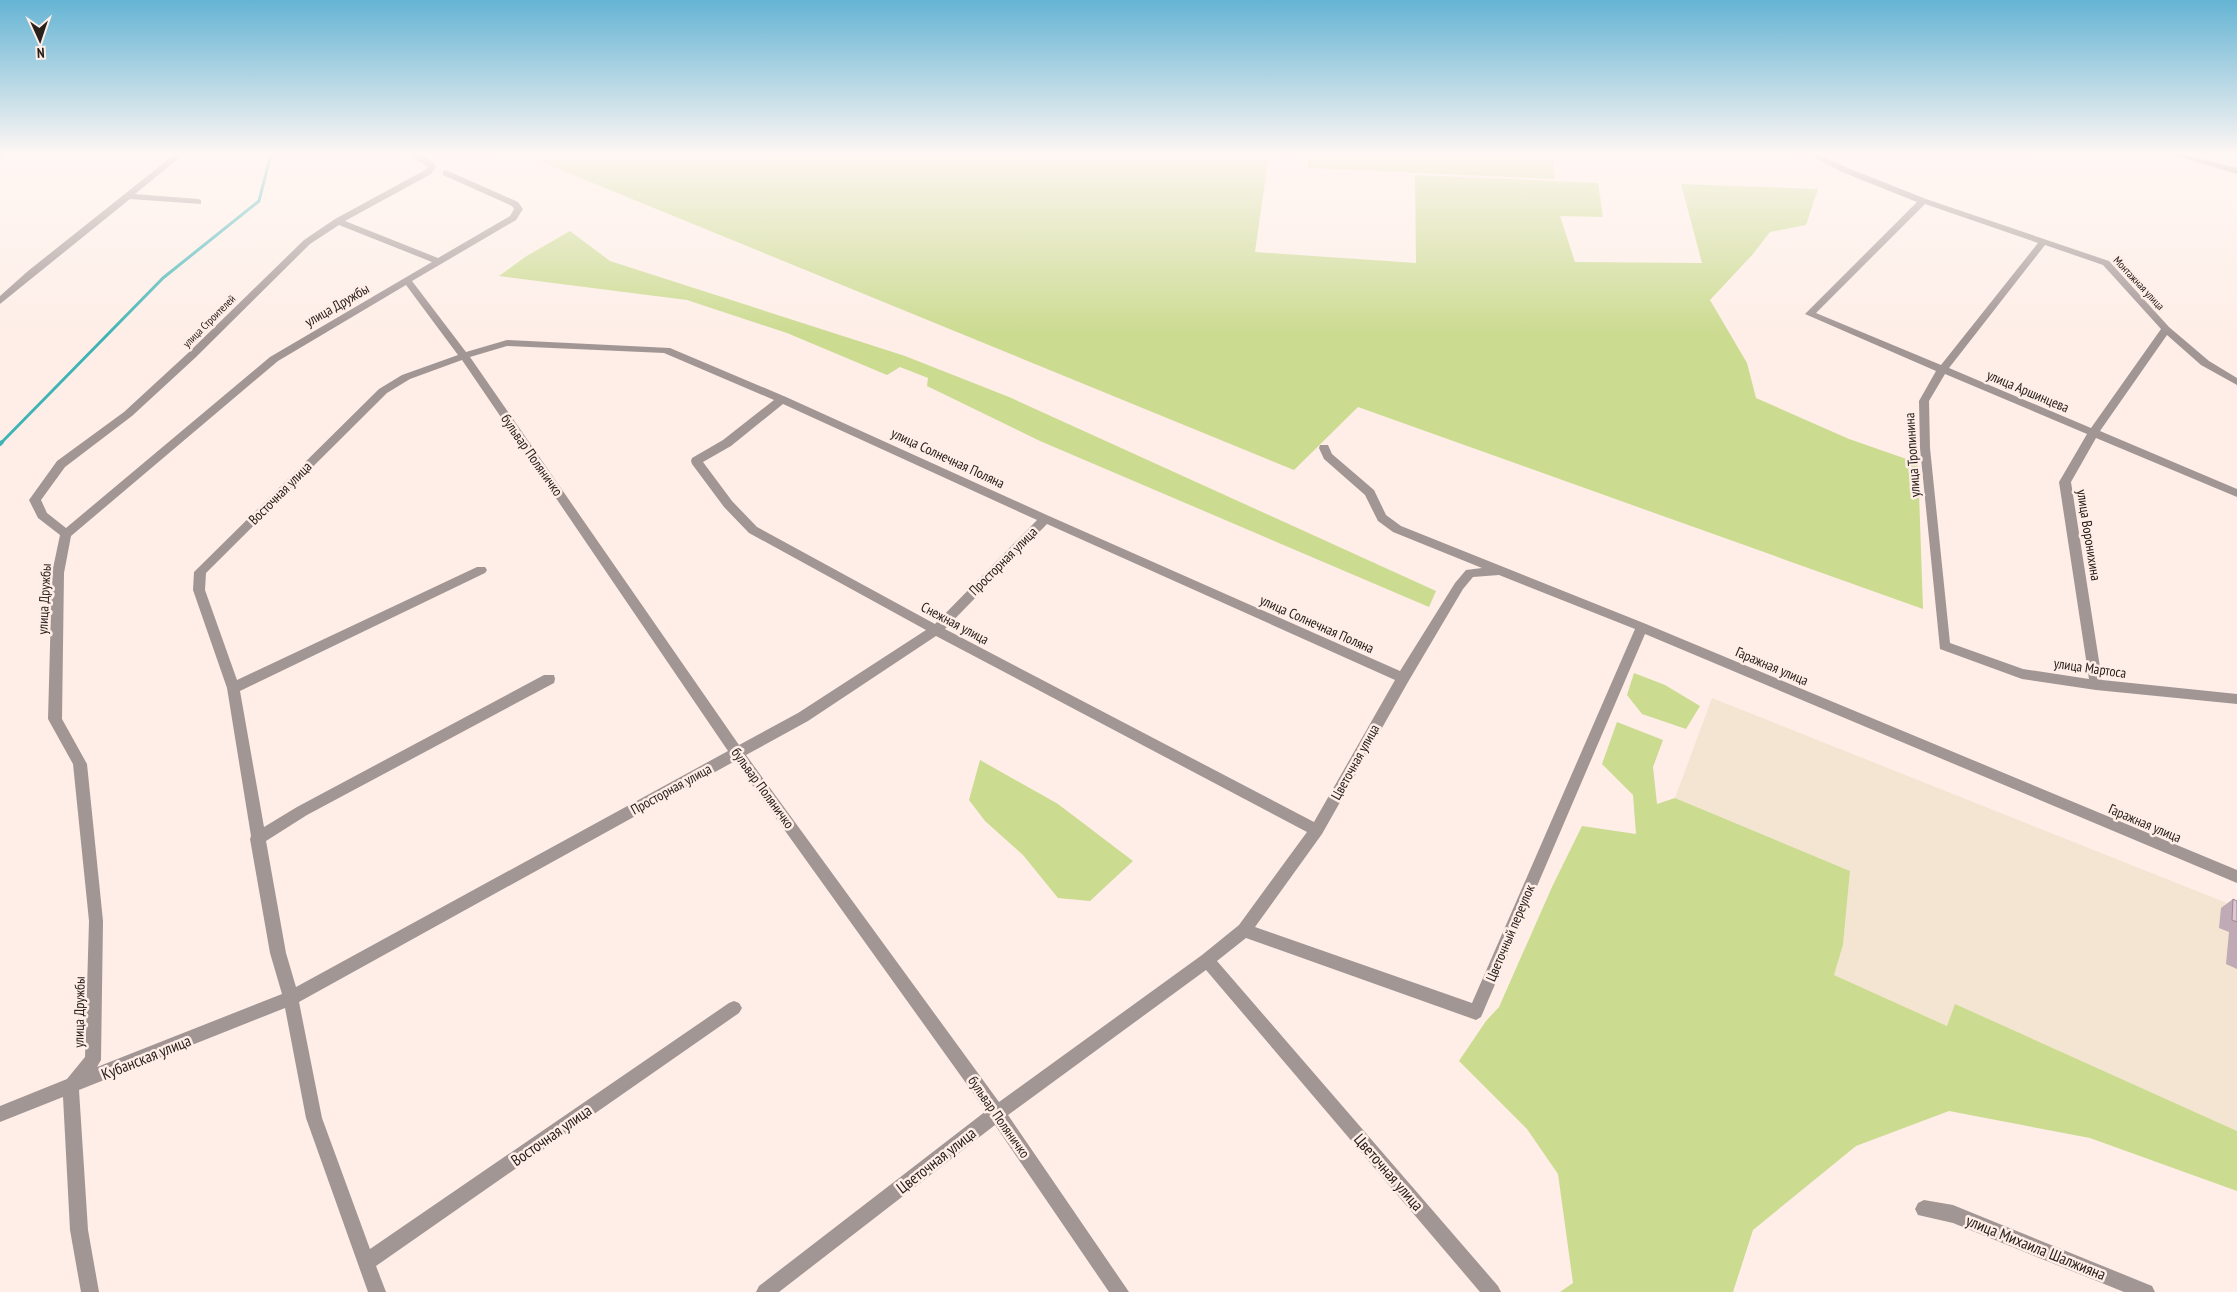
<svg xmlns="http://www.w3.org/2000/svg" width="2237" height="1292" font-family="'PT Sans Narrow',sans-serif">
<rect width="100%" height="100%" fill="#feeee7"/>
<path fill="#f4e5d2" d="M1712,698L2237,907V1131L1956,1005L1947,1026L1834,975L1843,945L1850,871L1675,798Z"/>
<path fill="#cbdb90" d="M522,154H1269L1255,252L1416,263L1415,175L1598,183L1603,217L1560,216L1575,262L1702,263L1681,184L1818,189L1806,225L1770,232L1753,254L1710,300L1747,363L1756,398L1849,439L1918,463L1923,609L1358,407L1294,470Z
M1308,154H1552L1555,179L1308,168Z
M570,231L610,261L905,356L1009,397L1436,591L1429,607L1040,441L927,386L928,378L900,367L887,375L787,333L687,300L499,276L525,257Z
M1634,673L1665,685L1700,706L1686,729L1642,714L1627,695Z
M1617,722L1663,740L1653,767L1657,804L1675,798L1850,871L1843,945L1834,975L1947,1026L1955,1004L2237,1131V1191L2090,1138L1949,1111L1856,1146L1753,1230L1733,1292H1560L1573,1283L1558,1174L1527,1129L1459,1061L1486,1021L1499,1007L1552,887L1582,826L1636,834L1633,795L1602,764Z
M980,760L1058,804L1133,861L1090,901L1058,898L1023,855L985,821L969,800Z"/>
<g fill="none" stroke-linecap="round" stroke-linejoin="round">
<path stroke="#40b4b5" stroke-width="3" d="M1,443L163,278L259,201L271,154"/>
<path stroke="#40b4b5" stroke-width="4" d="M0,444L2,442"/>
<path fill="#a29695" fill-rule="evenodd" d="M0,154H7L0,160Z
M175,154H184L135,194L198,199L201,200V204L130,199L0,304V296L28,271Z
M407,154C418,153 431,157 436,167L431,174L345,221L438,258L510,216L514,209L512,206L443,175V171L446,170L518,202L523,209L516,220L412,281L466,352L507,340L670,348L786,397L1049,516L1400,671L1455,583L1466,570L1482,568L1393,532L1378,521L1365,495L1324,459L1319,448L1320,445H1328L1332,454L1374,490L1386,515L1401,526L1646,624L2237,870V883L1645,634L1481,1017L1476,1020L1246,938L1217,961L1498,1286L1501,1292H1480L1206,970L1008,1115L1129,1292H1109L995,1125L779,1292H756L759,1286L986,1111L735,761L299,1002L322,1118L370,1249L729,1003L734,1001L739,1003L742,1008L739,1013L376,1266L386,1292H368L306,1118L285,1008L79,1090L88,1230L99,1292H81L70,1230L63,1097L0,1122V1106L67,1079L85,1057L89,921L73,764L48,719L52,573L60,535L38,518L29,500L57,461L124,412L187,354L304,240L335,219L425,170L428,167ZM339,225L432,262L270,357L66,528L47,513L41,500L65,467L132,416L195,358L310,244ZM406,285L458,355L402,375L379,389L194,572L193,590L227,688L251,836L250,839L270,953L282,994L97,1067L101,1060L103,921L87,764L62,719L64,573L71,536L278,361ZM507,346L664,353L774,400L723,440L692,458L691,461L692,464L724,507L749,533L926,630L798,713L739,745L470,357ZM462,360L728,751L296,987L286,953L266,841L307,815L554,683L555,679L554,675H544L297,807L264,827L240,691L485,573L487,570L485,567H477L237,680L205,590L206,573L387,393L410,379ZM783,404L1037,520L935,624L757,527L732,501L703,462L731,446ZM1047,524L1395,680L1314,822L945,629ZM1499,575L1635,629L1472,1003L1255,927L1322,834L1408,682L1463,589L1473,577ZM936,636L1307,832L1239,925L1202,955L999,1102L746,755L808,721Z
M1808,154H1818L1848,168L1926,199L2109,261L2169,327L2209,361L2237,378V385L2201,365L2167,335L2100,431L2237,489V497L2096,438L2071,482L2102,680L2237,694V704L2096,690L2022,679L1940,649L1920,448L1919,401L1936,371L1805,314L1917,202L1842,172ZM1925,204L2038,243L1941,365L1816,313ZM2045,245L2103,265L2161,329L2091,428L1949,368ZM1945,374L2087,434L2059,482L2089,679L2023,669L1950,643L1930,448L1929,401Z
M2169,154H2182L2237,168V174Z
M1924,1200L1953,1205L2152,1286L2155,1292H2124L1953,1223L1918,1215L1915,1209L1918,1203Z"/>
</g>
<path fill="#bfaab5" d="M2233,899L2237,901V969L2226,964L2229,932L2219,928L2221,908Z"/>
<path fill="#dec6d3" stroke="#9b8b94" d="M2233,899L2237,901V922L2232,920Z"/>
<linearGradient id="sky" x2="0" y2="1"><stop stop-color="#65b4d4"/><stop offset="0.46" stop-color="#fff7f4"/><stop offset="1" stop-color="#fff7f4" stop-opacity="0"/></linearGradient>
<rect width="2237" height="335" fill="url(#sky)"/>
<g text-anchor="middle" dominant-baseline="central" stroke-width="5" stroke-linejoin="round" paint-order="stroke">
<g font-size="11" fill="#29201c" stroke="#feeee7">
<text transform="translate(2139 283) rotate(47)">Монтажная улица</text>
<text transform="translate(209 321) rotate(-45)">улица Строителей</text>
</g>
<g font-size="14" fill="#29201c" stroke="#feeee7">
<text transform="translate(337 305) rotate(-30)">улица Дружбы</text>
<text transform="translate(2028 391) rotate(23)">улица Аршинцева</text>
<text transform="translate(532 455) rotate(55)">бульвар Поляничко</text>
<text transform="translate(1912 455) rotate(-94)">улица Тропинина</text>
<text transform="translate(948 458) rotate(25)">улица Солнечная Поляна</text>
<text transform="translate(280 493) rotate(-45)">Восточная улица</text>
<text transform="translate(2089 535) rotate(81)">улица Воронихина</text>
<text transform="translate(1003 561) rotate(-45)">Просторная улица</text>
<text transform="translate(44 599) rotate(-87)">улица Дружбы</text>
<text transform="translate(955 623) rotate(28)">Снежная улица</text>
<text transform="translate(1317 624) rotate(24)">улица Солнечная Поляна</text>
<text transform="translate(1772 666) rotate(23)">Гаражная улица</text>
<text transform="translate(2090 668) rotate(8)">улица Мартоса</text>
<text transform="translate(1355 762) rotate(-61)">Цветочная улица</text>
<text transform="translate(763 788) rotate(54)">бульвар Поляничко</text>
<text transform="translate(671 789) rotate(-29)">Просторная улица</text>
<text transform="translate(2145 823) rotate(23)">Гаражная улица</text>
<text transform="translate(1510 933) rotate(-67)">Цветочный переулок</text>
<text transform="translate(79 1012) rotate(-89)">улица Дружбы</text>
<text transform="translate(999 1117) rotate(55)">бульвар Поляничко</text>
</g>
<g font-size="16" fill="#29201c" stroke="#feeee7">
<text transform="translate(146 1057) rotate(-22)">Кубанская улица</text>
<text transform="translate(551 1135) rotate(-35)">Восточная улица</text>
<text transform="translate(936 1160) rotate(-38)">Цветочная улица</text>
<text transform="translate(1389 1172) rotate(49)">Цветочная улица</text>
<text transform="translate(2036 1247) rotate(22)">улица Михаила Шалжияна</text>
</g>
</g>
<g transform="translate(40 40) rotate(177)" stroke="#feeee7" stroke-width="4" paint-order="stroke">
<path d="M0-4L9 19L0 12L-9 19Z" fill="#29201c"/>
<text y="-8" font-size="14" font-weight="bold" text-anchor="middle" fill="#29201c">N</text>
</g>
</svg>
